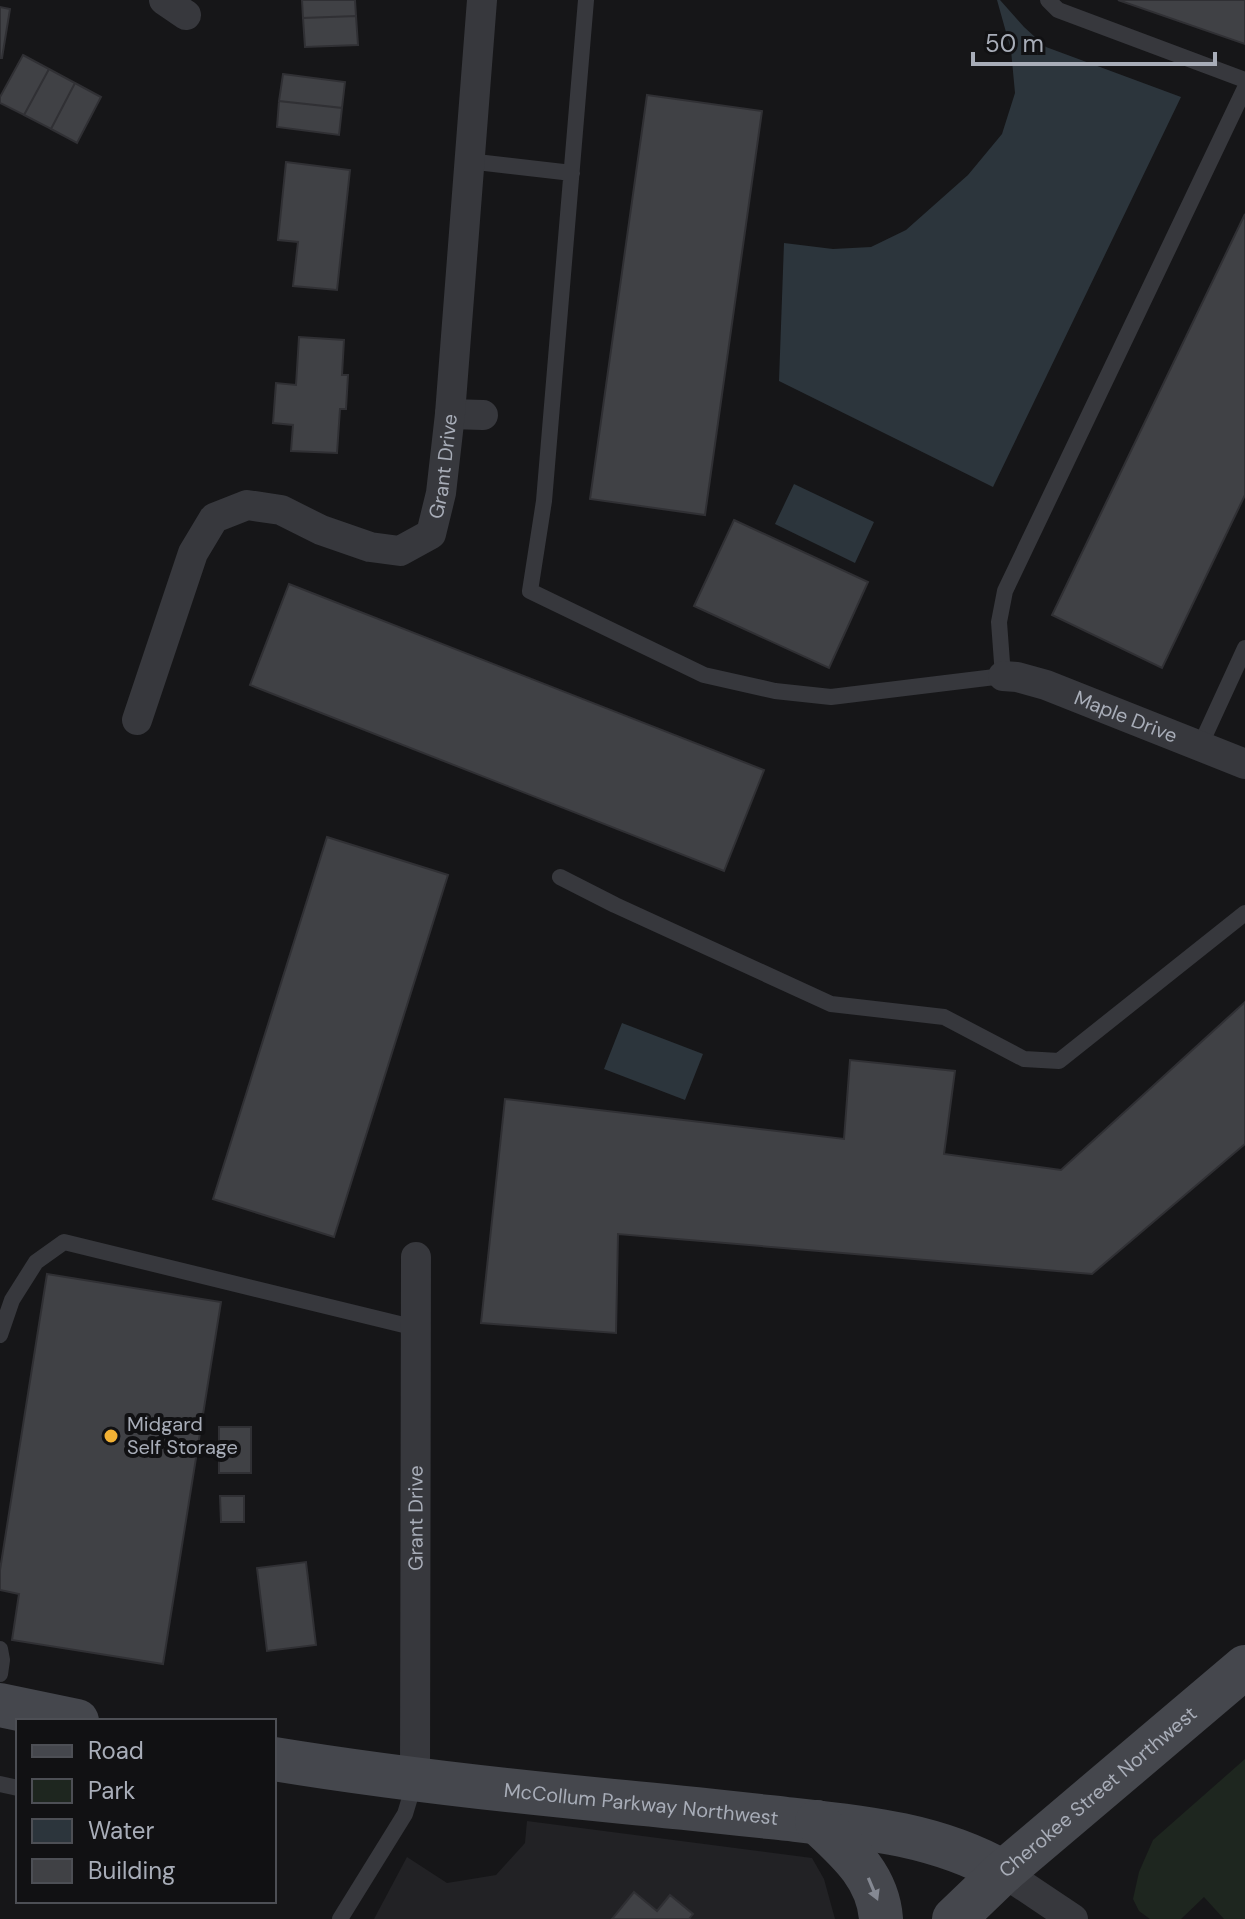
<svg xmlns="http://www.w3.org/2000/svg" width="1245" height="1919" font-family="'DM Sans',sans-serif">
<rect width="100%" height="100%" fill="#161618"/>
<path fill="#222225" d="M527,1821L812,1858L824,1879L835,1919H374L407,1857L447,1883L496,1875L525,1843Z"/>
<path fill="#1e261f" d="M1245,1759V1919H1224L1204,1897L1181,1919H1150L1139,1911L1133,1899L1139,1872L1153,1840Z"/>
<path fill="#2c353c" d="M997,0H1000L1024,27L1046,47L1181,97L993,487L779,381L784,243L833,249L871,247L906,230L968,175L1002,134L1015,93L1011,50Z
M794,484L874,522L855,563L775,524Z
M622,1023L703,1054L685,1100L604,1069Z"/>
<path fill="#404145" stroke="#303034" stroke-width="2" d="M302,0H355L356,16L303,18Z
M1118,0H1245V44Z
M0,7L10,9L2,58H0Z
M356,16L358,45L305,47L303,18Z
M23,55L49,69L24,115L0,103V97Z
M49,69L75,83L51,129L24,115Z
M283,74L345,82L342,108L279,101Z
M75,83L101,97L77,143L51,129Z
M647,95L762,111L705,515L590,499Z
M279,101L342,108L339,135L277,127Z
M286,162L350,170L337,290L293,286L298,242L278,240Z
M1245,214V495L1162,668L1052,615Z
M299,337L344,340L342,375H348L346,409H340L337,453L291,451L293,425L273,423L276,383L296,385Z
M734,520L868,582L829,668L694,606Z
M289,584L764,770L724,871L250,685Z
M327,837L448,875L334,1237L213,1199Z
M1245,1002V1144L1092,1274L618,1234L616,1333L481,1323L505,1099L844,1139L850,1060L955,1071L944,1154L1061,1170Z
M47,1274L221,1302L163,1664L12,1640L19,1594L0,1590V1570Z
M219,1427H251V1473H219Z
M220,1496H244V1522H221Z
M306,1562L316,1645L267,1651L257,1568Z
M634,1892L657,1911L670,1895L693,1914L689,1919H612Z"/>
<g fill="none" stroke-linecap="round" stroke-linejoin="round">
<path stroke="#37383d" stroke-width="16" d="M586,0L544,501L530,591L704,675L775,691L831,697L1003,676L999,622L1005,591L1245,88
M1048,0L1058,10L1245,80
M468,161L572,173
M1200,746L1245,648
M560,877L615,905L831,1004L944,1017L1024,1059L1059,1061L1245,913
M0,1335L12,1300L36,1262L64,1242L416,1328
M0,1649L2,1660L0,1674
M0,1784L18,1788
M340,1919L405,1814L415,1781"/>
<g stroke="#37383d" stroke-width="30">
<path d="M164,0L186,15"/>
<path d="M450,414L483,415"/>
<path id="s1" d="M1003,676L1017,677L1046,685L1245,764"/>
<path id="s2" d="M137,720L193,553L214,518L247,505L281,510L321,530L370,547L400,551L431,534L441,493L450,414L482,0"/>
<path id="s3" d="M415,1780L416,1257"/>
<path d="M1003,1872L1073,1919"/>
</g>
<g stroke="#45474d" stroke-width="44">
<path d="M0,1705L77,1721"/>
<path id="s4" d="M274,1759C390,1778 507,1791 624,1802C678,1807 732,1813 787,1819C861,1827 937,1834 1003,1872"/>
<path d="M817,1822C847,1850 878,1876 881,1919"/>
<path id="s5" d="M954,1919L1003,1872L1245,1667"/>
</g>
</g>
<defs><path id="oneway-solid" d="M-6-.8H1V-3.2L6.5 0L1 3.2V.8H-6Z" transform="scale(2)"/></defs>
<use fill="#858993" href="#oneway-solid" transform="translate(873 1889) rotate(67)"/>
<circle fill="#f2b134" stroke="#111113" stroke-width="3" cx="111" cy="1436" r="8"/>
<g text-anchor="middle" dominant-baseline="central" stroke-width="8" stroke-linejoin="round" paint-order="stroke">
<g font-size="20" fill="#a8adb8" stroke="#111113">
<text stroke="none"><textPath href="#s2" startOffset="518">Grant Drive</textPath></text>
<text stroke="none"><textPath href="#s1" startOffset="130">Maple Drive</textPath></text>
<text stroke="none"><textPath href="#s3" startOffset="262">Grant Drive</textPath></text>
<text stroke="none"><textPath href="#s5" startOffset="192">Cherokee Street Northwest</textPath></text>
<text stroke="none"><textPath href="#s4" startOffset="370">McCollum Parkway Northwest</textPath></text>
</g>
<g font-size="20" fill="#a8adb8" stroke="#111113" text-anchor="start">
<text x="127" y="1424">Midgard<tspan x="127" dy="23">Self Storage</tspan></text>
</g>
</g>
<rect x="16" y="1719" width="260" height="184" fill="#111113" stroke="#4d4f55" stroke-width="2"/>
<rect x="32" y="1745" width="40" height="12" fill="#45474d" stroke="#4d4f55" stroke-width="2"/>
<text x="88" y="1759" font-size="24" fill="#a8adb8">Road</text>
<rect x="32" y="1779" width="40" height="24" fill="#1e261f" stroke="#4d4f55" stroke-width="2"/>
<text x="88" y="1799" font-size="24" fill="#a8adb8">Park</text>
<rect x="32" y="1819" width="40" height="24" fill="#2c353c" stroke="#4d4f55" stroke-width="2"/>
<text x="88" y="1839" font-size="24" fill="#a8adb8">Water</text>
<rect x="32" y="1859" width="40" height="24" fill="#404145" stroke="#4d4f55" stroke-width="2"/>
<text x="88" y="1879" font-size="24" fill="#a8adb8">Building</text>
<path d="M973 52v12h242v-12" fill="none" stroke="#a8adb8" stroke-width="4"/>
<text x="985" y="52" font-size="24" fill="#a8adb8" stroke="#111113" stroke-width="6" paint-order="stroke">50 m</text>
</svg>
